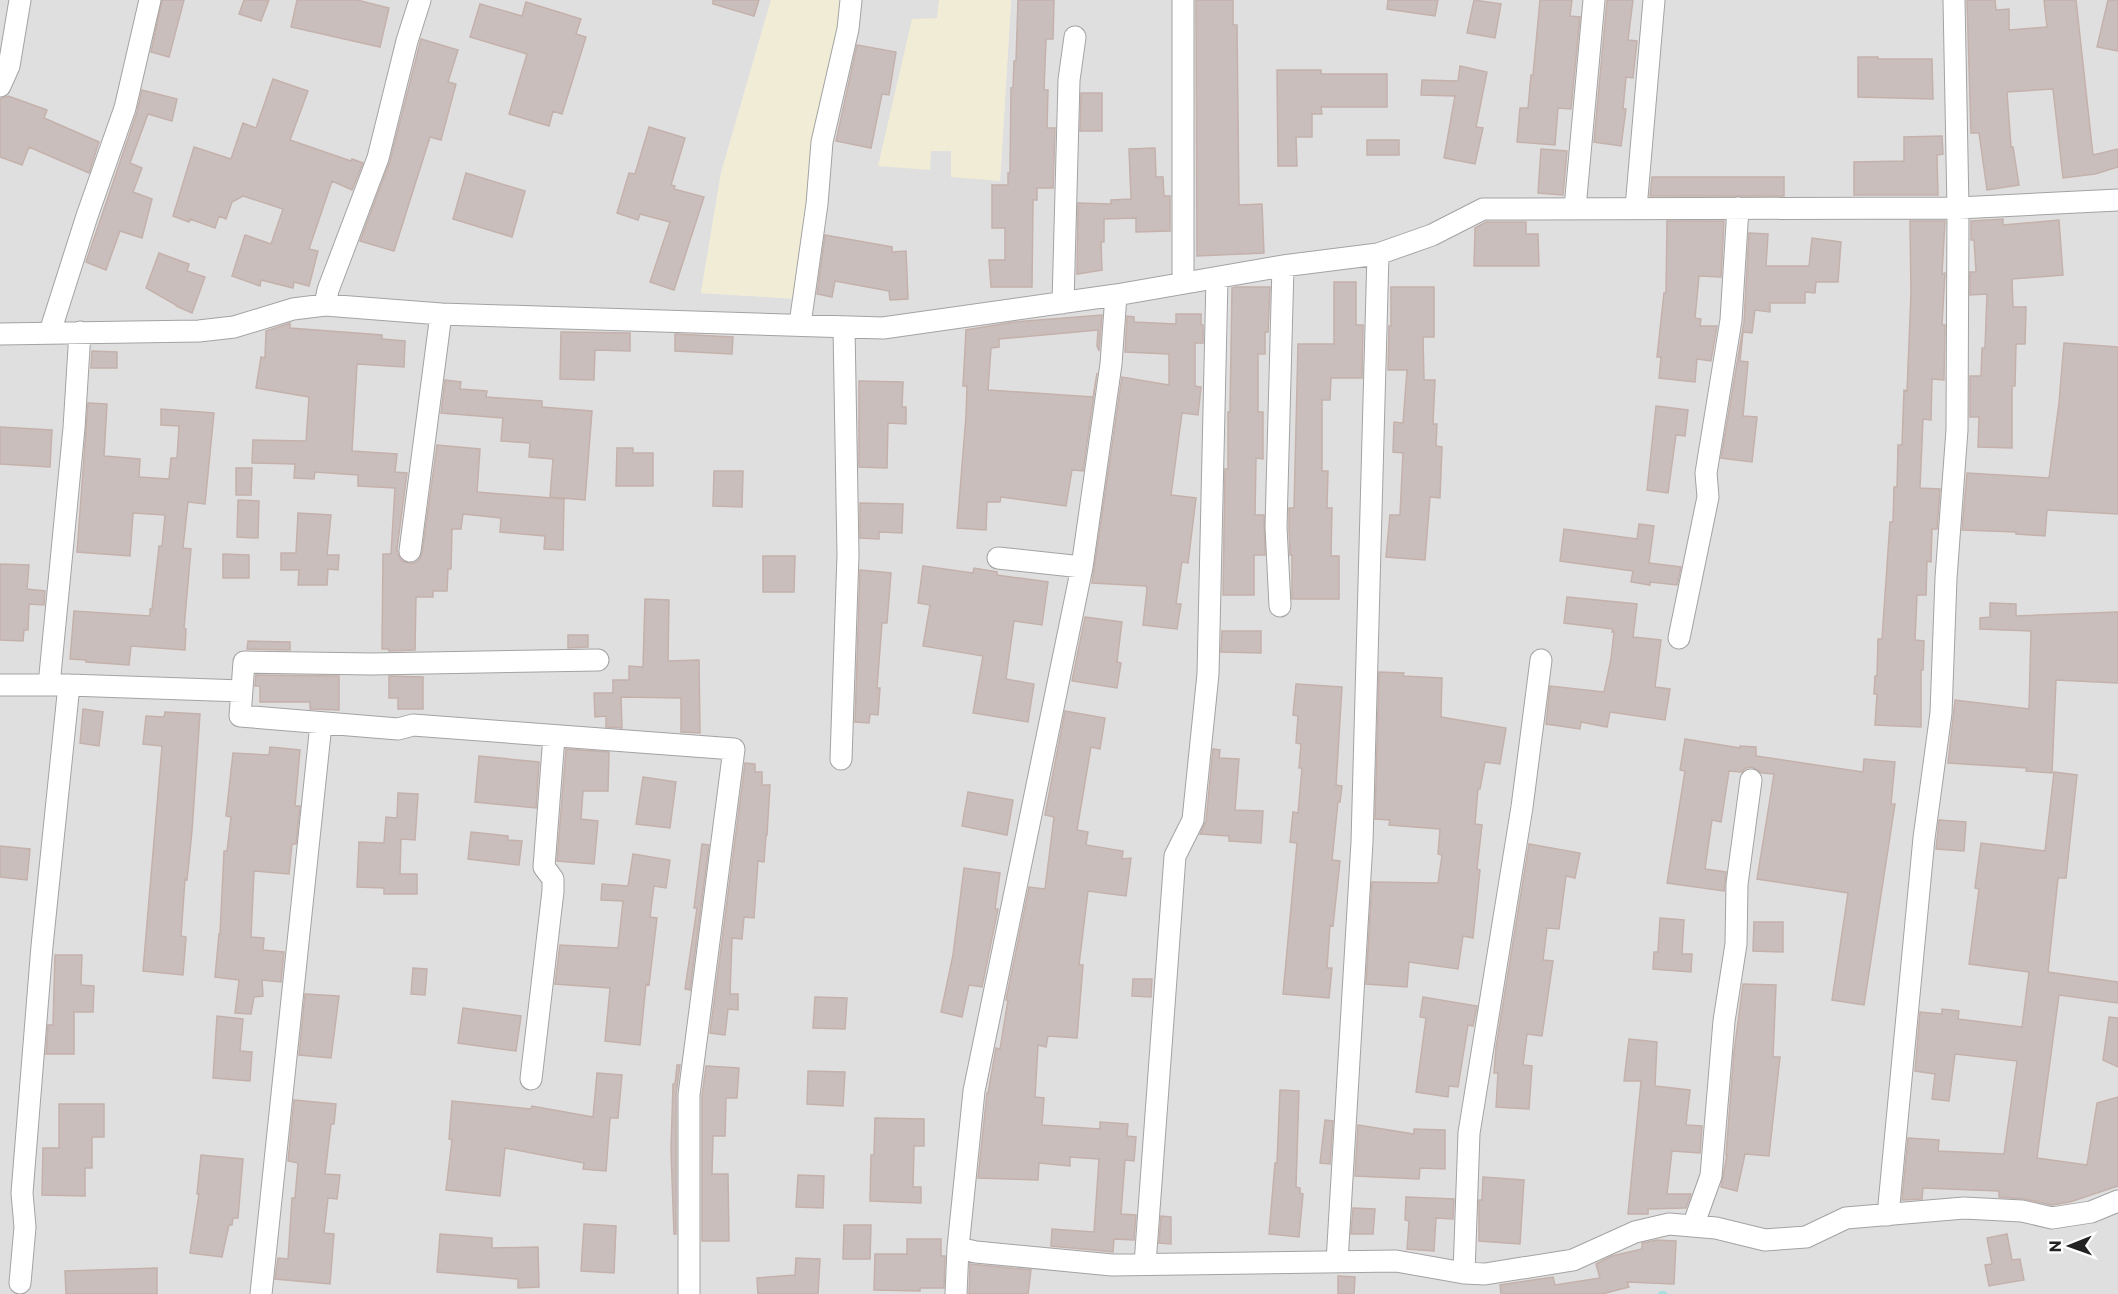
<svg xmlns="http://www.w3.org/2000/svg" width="2118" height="1294" font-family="Commissioner,sans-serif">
<rect width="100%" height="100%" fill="#f2ede9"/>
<path fill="#e0dfdf" d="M0,0H771L721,173L701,293L799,299L842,0H939L930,169L931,151H951L1000,181L1011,0H2118V1294H0Z"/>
<path fill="#f0ecd5" d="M771,0H842L800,299L701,293L721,173Z
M939,0H1011L1000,181L951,177V151H931L930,170L878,166L912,19L937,18Z"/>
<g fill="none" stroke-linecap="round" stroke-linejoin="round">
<path stroke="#aadedf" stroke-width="6" d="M1661,1294H1664"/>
</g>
<path fill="#cabebc" stroke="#c4b1ab" stroke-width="1.5" d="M162,0H184L169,57L151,52Z
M244,0H269L261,21L239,14Z
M297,0H357L389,8L380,47L291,27Z
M713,0H759L754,16L713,4Z
M1018,0H1054L1053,39H1046L1044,90H1048L1047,128H1055L1053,188H1037V200H1033L1032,287H991L989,260H1005V228H992V185H1008V173H1010L1011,88H1013L1014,61H1016Z
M1196,0H1233V25H1237L1239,205L1262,204L1264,253L1197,256Z
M1388,0H1438L1435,16L1387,9Z
M1474,0L1501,4L1495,38L1467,33Z
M1540,0H1572L1570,16L1580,17L1571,109L1558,108L1555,145L1517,142L1520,108H1528L1531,75H1533Z
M1607,0H1633L1628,40L1637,41L1633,78L1626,77L1623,109H1626L1621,146L1594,142Z
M1967,0H1995L1996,10L2009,9V30L2047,27L2044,0H2076L2093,155L2118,149V167L2095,174L2063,178L2053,89L2007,92L2011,147H2013L2019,185L1987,190L1979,133H1971Z
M2108,0H2118V51L2097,47Z
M526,2L581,19L576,34L586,37L562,114L553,111L549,126L509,114L527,54L470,37L480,4L522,16Z
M421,39L458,50L448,82L456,84L441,140L430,137L394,251L360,241L390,161Z
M857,45L896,52L889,95L882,94L871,148L836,141Z
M1858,57H1878V59H1932L1933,99L1858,97Z
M1460,66L1487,72L1476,127L1483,128L1475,164L1444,158L1455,96L1421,95L1422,80L1458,81Z
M1277,70H1321V74H1387V107H1321L1322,114H1312V137H1296L1297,166H1278Z
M273,79L308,91L290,140L351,161L352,159L363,163L352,190L332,181L309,249L318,251L309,286L294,282L293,288L261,280L260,286L232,276L245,235L271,244L283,209L243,196L232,202L226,219L219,216L215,228L190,219L189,222L173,216L194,147L231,159L243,123L256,128Z
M142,90L177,99L172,121L148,114L130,163L142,168L133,192L152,199L142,238L120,231L106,270L86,262L137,112Z
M1081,93H1102V131H1080Z
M8,96L47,110L44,118L99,142L89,173L29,147L22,165L0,157V99Z
M649,127L685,138L671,185L675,186L674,189L704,197L674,290L650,282L670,222L640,214L638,220L617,213L629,173L635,174Z
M1942,136L1943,154L1937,155L1938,195H1854V162L1904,161V137Z
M1367,140H1399V155H1367Z
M1155,148L1156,177H1163L1164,196H1170V231L1136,232V218L1104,219V242H1101L1102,270L1077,274L1078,203L1111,204V200L1131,199L1129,149Z
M1541,149L1567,151L1563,195L1538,193Z
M466,173L525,191L512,237L453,219Z
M1652,177H1784V196H1650Z
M2003,219V225L2059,220L2063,275L2012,279L2013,307H2026L2025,344H2016L2015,386H2012V448L1978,447L1979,417H1970V376H1981L1982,348H1985L1987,294L1970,295V272H1976L1974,240H1971V221Z
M1667,221H1724L1721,277L1699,276L1695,318L1701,319L1700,326H1717L1711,361L1697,359L1695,382L1659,378L1661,357H1657L1664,293H1666Z
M1910,221H1945L1942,274L1945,273L1942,325H1945L1944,380L1932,379L1931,420L1923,419L1920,488L1940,489L1937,529H1932L1931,562L1927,561L1926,595H1917L1915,640L1924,641L1923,670H1921V727L1875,725L1877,694H1874L1875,676H1877L1878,639H1882L1890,522H1893L1894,487H1897L1898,445H1902L1904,390L1907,391L1911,293Z
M1486,222H1526V234H1538L1539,266H1474L1475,228Z
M1749,233L1768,234L1766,266H1809L1812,238L1841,242L1838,282H1816L1815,293L1805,292V303H1770V312L1755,310L1752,333L1743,332L1740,361L1748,362L1743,416L1757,417L1752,462L1721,458L1744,322Z
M825,235L892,247V252L906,251L908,299L890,300L889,291L835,281L832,297L817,294Z
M159,253L189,264L187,271L205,277L192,313L176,306V305L146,288Z
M1334,282H1356V325H1363L1362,378H1331L1330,400H1322V471H1328L1327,508H1332L1331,556H1339V599H1292V555H1290L1289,527V508H1294L1298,344H1334Z
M1236,287H1270L1268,332H1265V354H1258V412H1263V459L1256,458L1255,515H1264L1265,555H1254V595H1223L1225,469H1228V412H1230L1232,288Z
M1391,287H1434V337H1423L1424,380H1435L1433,424H1437L1436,446L1442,447L1440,498L1430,497L1425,560L1386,557L1390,515H1400L1403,453L1393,452L1394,422L1403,423L1407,370H1388L1389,326H1391Z
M1176,314H1201V325H1203V343H1195V386L1201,387L1198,415L1182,413L1171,495L1196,498L1188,563L1182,562L1176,604H1181L1177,629L1143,625L1147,589L1146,586L1092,583L1122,377L1169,385V354L1125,352L1127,316L1134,317V322L1176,324Z
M1102,315L1099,351L1097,346L1098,330L999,339V347L991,348L988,390L1093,397L1097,373L1083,471L1072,470L1066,506L1001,497L1000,502H987L986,530L957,528L966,416L967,386H963L966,330L1014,322Z
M290,323V328L382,335V339L405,341L404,367L357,364L352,451L397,454L395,472L407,473L397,549L398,555L402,561L408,563H414L420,559L422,553L437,445L480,449L477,492L564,499L563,550L544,549L545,536L500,532L501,518L463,514L461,529H452L451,569H448L447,591H433V597H416L415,650L389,651V649H382L383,554H391L395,488L358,486V475L315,472L314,479L294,478L295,464L252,463L253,440L306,441L309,397L256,388L261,357L265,358L266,331Z
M561,332L630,333V351L595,350L594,380L560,379Z
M675,334L733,337L732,354L675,351Z
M2064,343L2118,347V514L2047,510L2045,536L2016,534V532L1962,530L1967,473L2049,478L2059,403Z
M92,351L117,352V368H91Z
M445,380L461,382L460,389L487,391L486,397L542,401V407L592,411L585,500L550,497L553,459L529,457L530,443L501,441L503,418L441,413Z
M859,381L903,382L902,407H906V424L888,423L887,468L859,467Z
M88,403L107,404L104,456L140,459L139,477L169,479L171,458H177L179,426L161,425V409L214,413L205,504L188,502L183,548L191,549L184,628L186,629L185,650L131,646L129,665L86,662V660L70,659L74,611L150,616V609H152L159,546H162L165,515L133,513L130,556L77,552Z
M1656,406L1688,410L1685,436L1676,435L1668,493L1647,490Z
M0,427L52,430L50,467L0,464Z
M617,448H633V453H653V486H616Z
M236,468H252L251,495H236Z
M714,471H743L742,507L713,506Z
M238,500L259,501L258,538L237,537Z
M860,503L903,504L902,533L879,532V539L860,538Z
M298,513L331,515L327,555H339L338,570L328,569L327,585H298L299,570H281V553H296Z
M1639,524L1654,526L1649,563L1681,567L1677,585L1650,582V585L1631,582L1633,571L1560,561L1564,529L1637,539Z
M223,554L249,555V578H223Z
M763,556H795L794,592H763Z
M0,564L29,565L27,589L45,591L44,605L29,604L28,630H24L23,641L0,640Z
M923,566L973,573L974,568L997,572V575L1048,582L1042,625L1014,621L1006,679L1034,684L1028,722L973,713L983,656L923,646L930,605L918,603Z
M860,570L891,573L887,623H882L877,688H880L878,715L870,714L869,723L855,722Z
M1567,597L1637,604L1633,637L1661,640L1655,687L1670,689L1665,720L1610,712L1607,727L1581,722L1580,729L1546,724L1550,686L1604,692L1611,659L1614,632H1612L1613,629L1564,623Z
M645,599L669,600L668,661L699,660L700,733L681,732V698L621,697L622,728L606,727V716L595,717L594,693H613V680H629V666L643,667Z
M1990,603L2016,604V616L2118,612V683L2056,680L2052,773L2026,771L2027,768L1948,763L1955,700L2029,709L2031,631L1980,629V618L1990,617Z
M1085,617L1122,622L1117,662L1121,663L1117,688L1072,681Z
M1222,631H1261V653L1221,652Z
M568,635H588V647L568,648Z
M248,641L290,642V650L247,649Z
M1379,672L1404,673L1403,676L1442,678L1441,717L1506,728L1500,764L1485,762L1480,789H1478L1475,824L1482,825L1477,869L1480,870L1473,938L1463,936L1458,969L1409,962L1407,987L1366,984L1372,882L1438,883L1442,855L1438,854L1440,829L1389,825L1390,820L1375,819Z
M256,675L339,676V710L310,709V702H260V686H255Z
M389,676L423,677V709H398V698H389Z
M1296,684L1342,687L1336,785L1342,786L1340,802H1338L1332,860L1340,861L1333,926L1330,925L1327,968H1332L1329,998L1283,994L1297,843L1290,842L1293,812L1298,813L1302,768H1299L1301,744L1296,743L1298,716L1293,715Z
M83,709L103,712L99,746L80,743Z
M1065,711L1105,718L1100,749L1091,747L1077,830L1088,832L1086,845L1123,851L1122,859L1131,858L1126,896L1088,891L1079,965H1083L1077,1038L1048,1036L1046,1047L1038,1045L1035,1097L1044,1098L1042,1125L1100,1129V1122L1128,1124L1127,1136L1136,1137L1134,1161L1125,1160L1121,1214L1136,1215L1134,1240L1114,1239L1113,1252L1051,1246L1052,1229L1094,1232L1099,1159L1070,1157V1166L1039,1163L1038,1180L978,1178L987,1093H988L996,1048L1000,1049L1008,1000H1006L1029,887L1045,889L1054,817L1045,815Z
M165,712L200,714L192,831L187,880L185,879L181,936L186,937L183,975L143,971L162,746L143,744L146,716L164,717Z
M1685,739L1740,748V746L1756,747V756L1863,772L1864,759L1895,762L1891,804H1895L1864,1005L1832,1000L1848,893L1757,879L1774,774L1762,773L1752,767L1746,768L1741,772L1729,771L1721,822L1712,820L1705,869L1726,872L1724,891L1667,883L1685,771L1680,770Z
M270,747L300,750L295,806H300L296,844H292L289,874L254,871L251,937L264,938L263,950L284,952L281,982L262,980L263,996L254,997L251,1014L235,1013L239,980L215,977L219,934H220L224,851H227L231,817L226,816L233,753L269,755Z
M566,749L609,752L608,791H583L581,819L598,821L594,864L557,861Z
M1213,749L1220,750L1219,758L1239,759L1235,810L1263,811L1261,843L1229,841V836L1200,834L1206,821Z
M479,756L539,762L536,808L475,802Z
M745,763L755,764V772H762V785H770L767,835H766L764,862L758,861L754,918L744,917L742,939L732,938L730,994H738V1010L728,1009L725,1035L710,1033Z
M2054,772L2077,775L2066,878H2058L2048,972L2118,982V1003L2059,995L2037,1158L2087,1165L2097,1103L2118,1097V1186L2070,1202L2052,1205L2025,1199L1999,1197V1191L1923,1188L1922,1199L1902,1200L1908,1138L1939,1140L1938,1151L2004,1154L2017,1061L1955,1054L1949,1101L1932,1099L1935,1074L1915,1071L1920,1012L1942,1014V1009L1959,1011L1958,1019L2022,1027L2029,972L1969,964L1979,889L1975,888L1981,843L2045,851Z
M643,777L676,782L670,828L636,824Z
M968,792L1013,800L1007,835L962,826Z
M398,793L418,794L415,840L401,839L400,874H417V894H384V888L357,887L359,842L384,843L386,817L397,818Z
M1939,820L1966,822L1964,851L1936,849Z
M471,832L508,836V840L522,841L519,865L468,859Z
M702,844L709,845L690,990L685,989L697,908H694Z
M1529,844L1580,853L1575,878L1566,876L1559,929L1547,928L1543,960L1553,961L1542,1036L1527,1034L1523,1065L1532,1066L1529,1109L1496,1107L1498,1073H1494L1496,1047Z
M0,846L30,849L27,880L0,877Z
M633,854L670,860L666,888L654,886L650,917L657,918L649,985L646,984L640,1045L605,1041L610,988L555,984L560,945L618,948L623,901L601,900L602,884L628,886Z
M964,868L1000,873L995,909H998L982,987L969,985L962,1017L941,1012L953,955Z
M1660,918L1684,920L1682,954H1692L1691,972L1653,969L1654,952H1658Z
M1754,922H1783V952L1753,951Z
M55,955H82L81,985L94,986L93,1012H74V1054H46L48,1025H53Z
M413,968L427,969L425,995L411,994Z
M1133,979H1152L1151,997L1132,996Z
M1743,984L1776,985L1773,1057H1780L1769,1156L1745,1154L1737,1191L1721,1187L1727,1155H1726L1734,1052Z
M305,994L339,996L331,1058L299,1055Z
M815,997L847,998L845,1029L813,1028Z
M1423,997L1477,1006L1473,1026L1468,1025L1458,1087L1449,1086L1448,1097L1416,1092L1426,1018L1420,1017Z
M463,1008L521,1016L516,1051L458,1043Z
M217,1016L243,1019L240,1051L252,1052L250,1081L213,1078Z
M2109,1017L2118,1018V1067L2103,1060Z
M1629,1039L1657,1042L1655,1086L1690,1090L1686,1125L1702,1126L1700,1153L1672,1151L1667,1194H1691L1686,1208L1648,1209V1214H1628L1641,1081H1624Z
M677,1065H680L676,1095V1234H674L671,1150L673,1084H675Z
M706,1066L739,1068L737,1098H726L725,1136H713L712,1174H728L729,1241H702V1096Z
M808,1071L845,1072L843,1106L807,1104Z
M597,1073L622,1075L618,1118H610L606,1171L583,1169L584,1163L505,1148L500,1196L446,1190L452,1140L449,1139L452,1101L531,1109L532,1106L593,1117Z
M1280,1090L1299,1091L1296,1187L1300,1188V1193L1303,1194L1299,1237L1269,1234L1274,1175L1275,1163H1277Z
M294,1100L336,1104L334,1124H331L325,1174L340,1175L337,1199L328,1198L324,1233L334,1234L330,1284L275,1279L278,1258L288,1259L292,1198H295L298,1163L288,1161Z
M59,1104H104V1137H92V1168H85V1196L42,1195L43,1148H59Z
M875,1118L924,1119V1146H914L913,1187H921V1203L870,1201L871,1155H874Z
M1325,1120L1333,1121L1330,1164L1320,1163Z
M1358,1125L1414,1134V1129L1445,1130V1169L1420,1168L1419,1179L1355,1176Z
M201,1155L243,1159L238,1218H233L232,1225H229L222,1257L190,1253L199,1194H197Z
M798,1175L824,1176L823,1208L796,1207Z
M1483,1177L1524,1180L1520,1244L1479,1241V1200H1482Z
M1406,1197L1454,1199L1453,1219L1436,1218L1434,1251L1407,1249L1409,1221L1405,1220Z
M1353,1208L1375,1209L1373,1234H1351Z
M1161,1216L1171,1217V1244L1159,1243Z
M584,1224L616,1226L614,1273L581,1271Z
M844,1225H871L870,1259H843Z
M440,1234L492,1238V1248L538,1247L539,1287L518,1288V1279L437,1272Z
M2007,1234L2012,1260L2020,1259L2024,1280L1989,1286L1985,1265L1992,1264L1987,1238Z
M907,1239H941V1256H945L944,1288H920V1291L874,1290L875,1254H907Z
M1657,1240L1676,1241L1674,1284L1627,1282L1629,1287L1602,1294H1501L1500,1285L1553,1277L1555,1285L1600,1278L1596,1264L1612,1256L1642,1249V1243Z
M796,1258L820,1259L818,1294H758L757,1278L795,1275Z
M970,1264L1031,1270L1028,1294H969Z
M157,1268V1294H66L65,1271Z
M1338,1276L1355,1277L1354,1294H1338Z"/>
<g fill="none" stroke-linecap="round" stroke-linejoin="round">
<defs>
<path id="minor" d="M0,86L9,66L20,0
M1575,208L1594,0
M1636,208L1654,0
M1183,283V0
M1063,303L1069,80L1075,37
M325,305L328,290L378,158L407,41L420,0
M800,324L817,204L822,142L848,29L851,0
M50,332L87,216L125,108L150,0
M0,334L199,331L234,327L293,309L325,305L441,314L883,328L1116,295L1283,266L1378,254L1432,235L1483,209L1958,208L2118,200
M410,551L441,314
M998,558L1082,567
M1280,606L1276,527L1283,266
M1679,638L1708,497L1706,473L1731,320L1738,208
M598,660L372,664L244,662L240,716L398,729L413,725L734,749L689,1095V1294
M0,685H69L242,691
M49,685L74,428L80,332
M841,759L848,555L844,327
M531,1079L553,891V879L544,867L554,736
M1888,1215L1924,838L1941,713L1946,578L1957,430L1958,208L1954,0
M1693,1226L1711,1176L1724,1021L1736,944L1737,884L1751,780
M958,1248L976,1252L1112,1265L1396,1261L1464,1273L1485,1274L1573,1260L1635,1232L1669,1224L1716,1228L1765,1240L1806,1237L1846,1218L1964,1208L2022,1211L2052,1218L2091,1212L2118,1201
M1337,1262L1362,842L1378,254
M1145,1264L1175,856L1193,820L1208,674L1217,278
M1464,1273L1469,1133L1522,807L1541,660
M20,1283L25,1227L22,1193L42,946L69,685
M261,1294L321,724
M956,1294L958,1248L974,1091L1082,567L1111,364L1116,295"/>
</defs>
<use href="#minor" stroke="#a3a3a3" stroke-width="23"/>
<use href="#minor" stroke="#fff" stroke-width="21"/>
</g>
<g transform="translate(2070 1246) rotate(269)" stroke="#ffffff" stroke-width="4.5" paint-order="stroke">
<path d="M0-4.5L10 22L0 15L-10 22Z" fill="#222222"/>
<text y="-9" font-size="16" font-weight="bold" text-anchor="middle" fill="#222222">N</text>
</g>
</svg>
